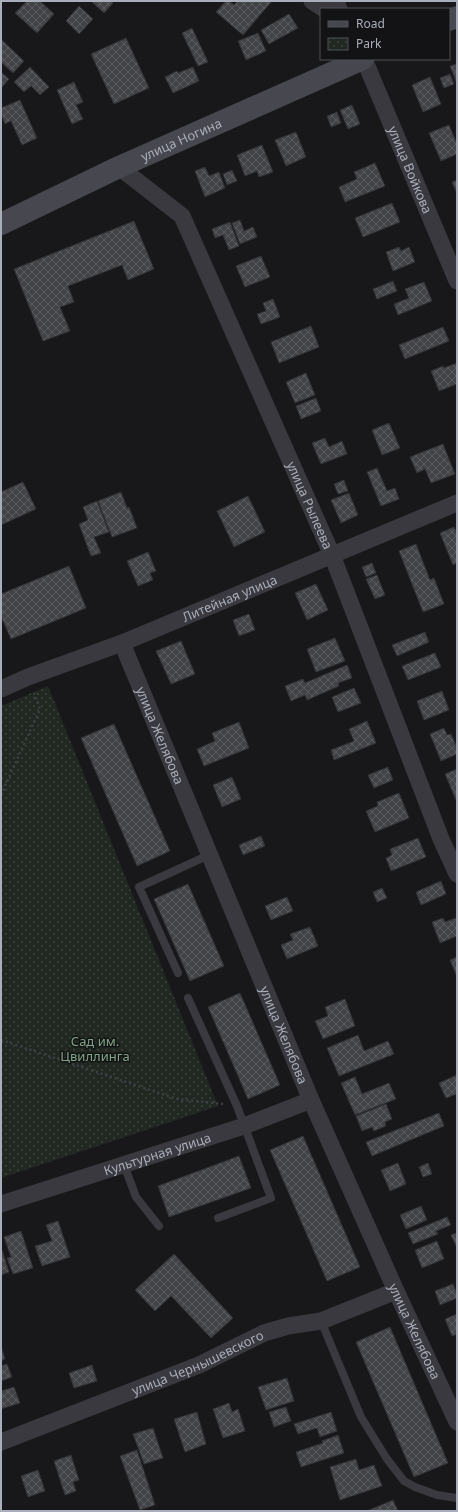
<svg xmlns="http://www.w3.org/2000/svg" width="458" height="1512" font-family="'Noto Sans',sans-serif">
<defs>
<pattern id="park-dots" width="8" height="8" patternUnits="userSpaceOnUse"><rect width="8" height="8" fill="#202821"/><path d="M2 2h.1M6 6h.1" fill="none" stroke="#3e453f" stroke-width="1.8" stroke-linecap="round"/></pattern>
<pattern id="building-cross-hatch" width="8" height="8" patternUnits="userSpaceOnUse"><rect width="8" height="8" fill="#424347"/><path d="M0 0l8 8M0 8l8-8" fill="none" stroke="#5b5c5f"/></pattern>
</defs>
<rect width="100%" height="100%" fill="#18181a"/>
<path fill="url(#park-dots)" d="M48,686L218,1106L1,1178V706Z"/>
<path fill="url(#building-cross-hatch)" stroke="#323236" d="M27,1H40L54,14L37,33L15,13Z
M91,1H111L113,3L104,13Z
M226,1H229L234,5L238,1H272L243,35L216,12Z
M79,6L93,19L79,34L66,21Z
M289,14L298,28L269,44L261,30Z
M192,28L208,62L198,66L182,33Z
M258,33L266,51L246,60L238,41Z
M126,38L149,88L114,104L91,54Z
M1,39L24,61L13,73L1,62Z
M457,64V84L450,66Z
M30,67L49,87L40,95L31,86L24,92L14,82Z
M193,67L199,81L173,93L165,77L177,71L178,73Z
M1,72L9,79L1,88Z
M450,74L454,84L444,88L440,78Z
M430,77L441,104L423,112L412,85Z
M74,82L83,102L76,105L83,119L72,124L57,90Z
M20,100L37,138L22,145L11,121L5,124L1,114V108Z
M352,105L360,124L348,129L340,110Z
M337,112L341,123L331,127L327,116Z
M449,125L457,144V154L441,161L429,133Z
M296,132L306,157L286,166L275,140Z
M262,145L273,172L259,177L257,171L245,176L237,155Z
M375,163L385,186L345,202L339,187L357,179L354,172Z
M205,167L209,176L219,172L225,188L205,197L195,171Z
M232,170L237,181L227,185L223,174Z
M457,180V194L452,182Z
M392,203L400,222L363,237L355,218Z
M240,220L244,231L253,227L257,237L240,244L232,223Z
M134,221L154,269L128,280L122,265L68,286L74,302L60,307L70,331L43,341L14,269Z
M230,222L239,246L229,250L223,235L215,238L212,229Z
M399,247L401,251L409,247L415,262L393,271L386,252Z
M261,256L270,277L245,287L236,266Z
M393,281L397,291L377,299L373,289Z
M424,282L432,301L398,315L394,304L409,298L405,289Z
M273,299L280,317L261,324L257,314L266,311L263,303Z
M311,326L319,347L279,363L271,342Z
M443,327L449,341L405,359L399,345Z
M457,363V384L439,391L431,371L443,366L444,368Z
M306,373L315,395L295,403L286,382Z
M316,398L321,411L301,419L296,406Z
M389,423L400,448L382,455L372,430Z
M325,438L329,447L342,441L347,454L321,464L312,443Z
M443,444L455,474L431,483L425,469L417,473L410,457Z
M377,468L387,491L395,488L399,499L381,506L367,472Z
M344,480L348,491L338,494L334,484Z
M23,482L36,509L1,525V492Z
M121,492L127,508L129,507L137,528L112,537L98,501Z
M349,493L358,515L341,523L331,500Z
M248,496L265,532L234,547L217,511Z
M97,501L109,532L94,537L101,553L91,556L79,524L88,520L83,507Z
M454,527L457,534V563L453,565L440,533Z
M416,544L430,580L434,578L444,604L423,612L399,551Z
M148,552L156,571L150,573L153,580L138,586L127,561Z
M372,563L376,573L366,577L362,567Z
M69,566L86,608L11,639L1,616V594Z
M377,575L385,595L375,599L366,579Z
M316,584L328,610L307,620L295,593Z
M249,614L255,630L239,636L233,620Z
M425,632L429,642L397,656L392,645Z
M335,638L345,661L316,672L307,649Z
M181,641L195,674L171,684L156,651Z
M435,653L441,667L408,680L402,666Z
M347,665L352,678L338,683L339,686L307,700L305,695L291,701L285,686L303,679L305,683Z
M354,688L361,703L338,712L332,697Z
M442,691L449,710L424,720L417,701Z
M367,721L376,743L334,760L331,750L354,741L349,729Z
M239,722L249,748L204,766L197,749L215,741L212,733Z
M114,724L170,851L137,866L81,738Z
M444,728L447,735L451,734L457,748V754L441,761L430,734Z
M388,767L393,780L374,788L368,775Z
M457,769V800H456L445,774Z
M232,777L241,799L222,807L213,785Z
M399,793L409,818L375,832L366,811L378,806L377,802Z
M261,836L265,846L243,855L239,845Z
M418,838L426,857L391,871L386,858L392,855L390,849Z
M441,881L446,894L421,905L416,892Z
M188,884L224,966L190,981L154,899Z
M382,888L387,898L377,902L373,892Z
M287,897L293,911L271,920L265,906Z
M443,918L445,922L456,918L457,936L440,943L432,922Z
M310,927L318,946L287,959L281,945L293,940L290,934Z
M457,957V977L450,960Z
M240,993L280,1085L248,1099L208,1007Z
M345,999L355,1026L323,1039L315,1021L328,1016L325,1007Z
M358,1035L364,1051L388,1041L394,1054L339,1076L327,1048Z
M457,1075V1094L446,1098L439,1083Z
M355,1077L362,1094L389,1083L396,1099L355,1115L341,1083Z
M386,1104L392,1119L385,1122L386,1126L374,1131L372,1127L362,1131L356,1116Z
M439,1113L444,1126L372,1156L366,1142Z
M303,1136L360,1267L327,1281L270,1150Z
M239,1156L251,1188L169,1217L158,1186Z
M398,1163L406,1184L390,1191L381,1170Z
M428,1163L432,1174L423,1177L419,1167Z
M421,1206L427,1220L406,1229L400,1215Z
M447,1217L451,1225L436,1231L438,1234L413,1244L408,1233Z
M58,1221L70,1257L42,1266L35,1246L52,1241L46,1225Z
M21,1231L33,1268L13,1274L7,1258L11,1257L4,1237Z
M457,1233V1245L456,1246L451,1235Z
M437,1241L444,1259L422,1268L415,1250Z
M1,1247L9,1272L1,1275Z
M174,1254L233,1318L211,1338L171,1296L155,1311L135,1290Z
M453,1284L457,1294V1298L440,1305L435,1291Z
M457,1314V1334L452,1336L445,1319Z
M390,1327L448,1463L414,1477L356,1342Z
M1,1346L5,1359L1,1361Z
M7,1364L12,1377L1,1381V1366Z
M92,1365L97,1381L74,1388L69,1373Z
M287,1378L294,1401L266,1410L258,1387Z
M14,1387L20,1403L1,1409V1391Z
M229,1403L232,1412L238,1409L245,1431L223,1438L213,1409Z
M286,1407L291,1421L274,1427L269,1412Z
M197,1412L206,1444L185,1452L174,1419Z
M331,1412L337,1431L320,1437L317,1428L298,1434L294,1424Z
M153,1428L163,1458L144,1464L133,1434Z
M338,1435L344,1453L301,1467L296,1452L323,1443L322,1441Z
M137,1450L155,1505L140,1510L120,1456Z
M71,1455L79,1480L73,1482L76,1491L65,1495L54,1461Z
M356,1459L359,1470L374,1465L382,1486L340,1500L330,1467Z
M38,1470L45,1491L28,1497L21,1476Z
M393,1500L398,1511H367Z"/>
<g fill="none" stroke-linecap="round" stroke-linejoin="round">
<path stroke="#3f4046" stroke-width="2.5" stroke-dasharray="2 3" stroke-linecap="butt" d="M1,795L40,709L34,693
M1,1040L177,1099L223,1104"/>
<path stroke="#39393f" stroke-width="8" d="M178,973L139,887L209,855
M188,998L237,1106L271,1198L218,1218
M124,1165L136,1197L159,1226
M321,1321L361,1417L387,1459L404,1481L415,1487L437,1495L457,1498"/>
<g stroke="#39393f" stroke-width="17">
<path d="M312,1L324,9"/>
<path d="M336,1L339,9"/>
<path id="s1" d="M364,59L457,281"/>
<path id="s2" d="M119,167L182,216L332,555L441,839L457,874"/>
<path id="s3" d="M122,643L311,1100L396,1291L457,1422"/>
<path id="s4" d="M1,689L28,677L122,643L457,503"/>
<path id="s5" d="M1,1204L244,1126L311,1100"/>
<path id="s6" d="M1,1442L199,1365L264,1333L288,1326L321,1321L396,1291"/>
</g>
<g stroke="#47484f" stroke-width="22">
<path d="M449,20L457,17"/>
<path id="s7" d="M1,224L119,167L363,59"/>
</g>
</g>
<g text-anchor="middle" dominant-baseline="central" stroke-width="3" stroke-linejoin="round" paint-order="stroke">
<g font-size="13" fill="#aaaeba" stroke="#131315">
<text stroke="none"><textPath href="#s7" startOffset="199">улица Ногина</textPath></text>
<text stroke="none"><textPath href="#s1" startOffset="120">улица Войкова</textPath></text>
<text stroke="none"><textPath href="#s2" startOffset="396">улица Рылеева</textPath></text>
<text stroke="none"><textPath href="#s4" startOffset="246">Литейная улица</textPath></text>
<text stroke="none"><textPath href="#s3" startOffset="100">улица Желябова</textPath></text>
<text stroke="none"><textPath href="#s3" startOffset="424">улица Желябова</textPath></text>
<text stroke="none"><textPath href="#s5" startOffset="164">Культурная улица</textPath></text>
<text stroke="none"><textPath href="#s3" startOffset="748">улица Желябова</textPath></text>
<text stroke="none"><textPath href="#s6" startOffset="212">улица Чернышевского</textPath></text>
</g>
<g font-size="13" fill="#81a586" stroke="#131315">
<text x="95" y="1041">Сад им.<tspan x="95" dy="15">Цвиллинга</tspan></text>
</g>
</g>
<rect width="458" height="1512" fill="none" stroke="#aaaeba" stroke-width="4"/>
<rect x="320" y="8" width="130" height="52" fill="#131315" stroke="#4f5157"/>
<rect x="328" y="21" width="20" height="6" fill="#47484f" stroke="#4f5157"/>
<text x="356" y="28" font-size="12" fill="#aaaeba">Road</text>
<rect x="328" y="38" width="20" height="12" fill="url(#park-dots)" stroke="#4f5157"/>
<text x="356" y="48" font-size="12" fill="#aaaeba">Park</text>
</svg>
